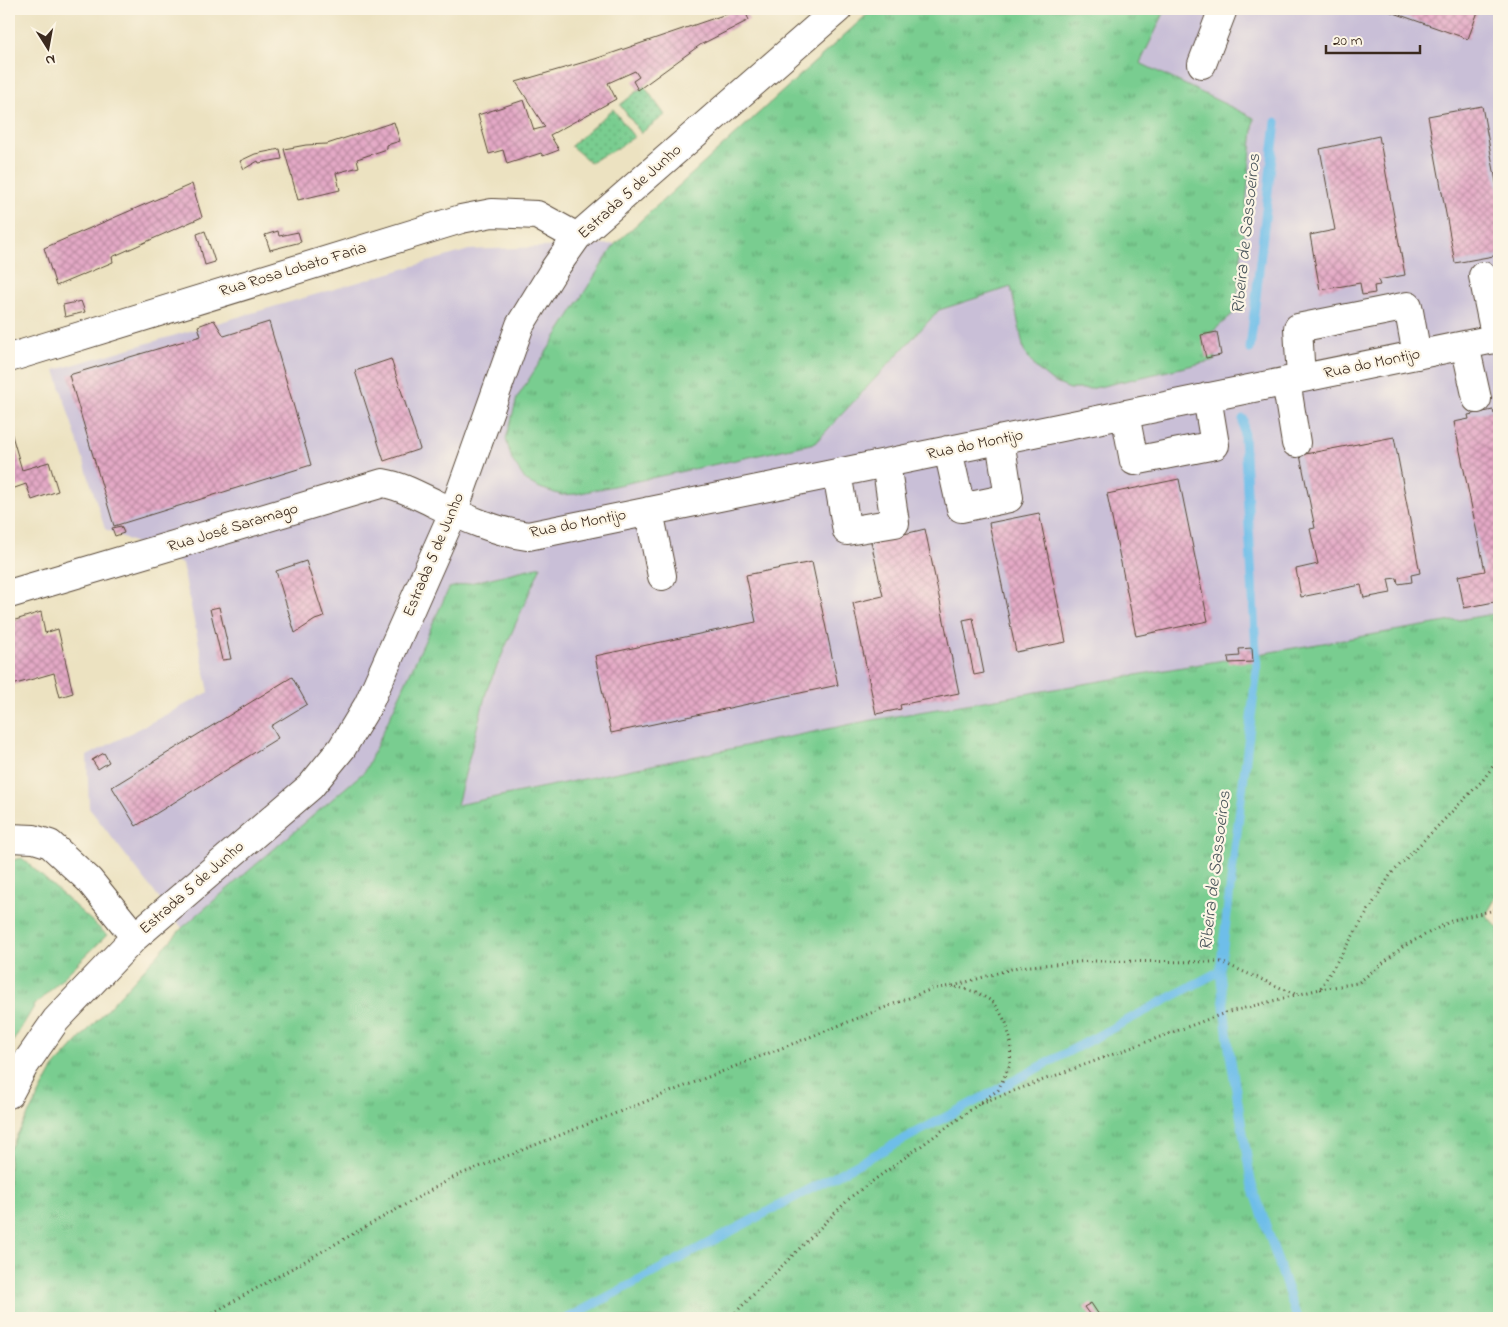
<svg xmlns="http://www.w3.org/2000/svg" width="1508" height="1327" font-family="'Indie Flower',sans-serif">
<defs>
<pattern id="grass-tufts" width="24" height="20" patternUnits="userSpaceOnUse" patternTransform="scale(1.25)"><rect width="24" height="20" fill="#79cd90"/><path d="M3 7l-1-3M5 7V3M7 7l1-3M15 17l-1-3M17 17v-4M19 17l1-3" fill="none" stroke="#64a775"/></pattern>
<pattern id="garden-dots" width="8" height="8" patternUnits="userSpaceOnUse" patternTransform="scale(1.25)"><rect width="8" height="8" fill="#79cd90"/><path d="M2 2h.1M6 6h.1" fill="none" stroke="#64a775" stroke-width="1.8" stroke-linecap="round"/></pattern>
<pattern id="building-cross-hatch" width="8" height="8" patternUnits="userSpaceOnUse" patternTransform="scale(1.25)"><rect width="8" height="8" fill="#e4a9c6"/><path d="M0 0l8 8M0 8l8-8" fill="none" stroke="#ba8aa0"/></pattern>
</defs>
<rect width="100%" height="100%" fill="#fcf5e5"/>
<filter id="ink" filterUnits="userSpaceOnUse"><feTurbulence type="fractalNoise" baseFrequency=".02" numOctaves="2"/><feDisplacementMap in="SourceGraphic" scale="10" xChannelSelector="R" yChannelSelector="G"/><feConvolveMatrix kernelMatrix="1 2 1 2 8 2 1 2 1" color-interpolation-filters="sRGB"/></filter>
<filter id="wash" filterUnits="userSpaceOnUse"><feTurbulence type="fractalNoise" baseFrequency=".0096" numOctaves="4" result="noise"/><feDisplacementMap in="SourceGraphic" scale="20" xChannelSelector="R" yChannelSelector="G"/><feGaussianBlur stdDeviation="1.12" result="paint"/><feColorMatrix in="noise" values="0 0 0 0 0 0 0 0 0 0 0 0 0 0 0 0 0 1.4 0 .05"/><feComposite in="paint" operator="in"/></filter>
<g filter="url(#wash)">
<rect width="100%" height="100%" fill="#ece2c1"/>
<path fill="#c9bfd7" d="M873,9H1499V613L867,721L457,805L487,689L540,566L449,588L365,771L182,928L89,808L87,756L209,692L182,564L105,529L55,370L469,250L615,244Z"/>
<path fill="url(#grass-tufts)" stroke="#5a7c57" d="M873,9H1166L1140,63L1254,118L1236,311L1211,333L1215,360L1090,389H1070L1053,382L1036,368L1024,351L1011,287L939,310L815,443L576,494L561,495L540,488L526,481L512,460L506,439L517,398L615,244Z
M541,566L487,689L457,805L867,721L1499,613V892L1486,915L1499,929V1318H9V1150L54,1067L182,928L365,771L449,588Z
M22,858L107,935L35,1005L9,1048V861Z"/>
<path fill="url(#garden-dots)" stroke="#5a7c57" d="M644,86L665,115L641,133L620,105Z
M613,109L634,137L618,148L590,162L571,146Z"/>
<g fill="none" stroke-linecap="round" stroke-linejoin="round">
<path stroke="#6ebee9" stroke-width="9" d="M1250,349L1276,122
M1243,419L1257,669L1220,971L1229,1048L1251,1181L1297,1318
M568,1318L1220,971"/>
</g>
<g id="blocks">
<path fill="url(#building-cross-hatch)" d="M741,9H744L749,20L700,45L638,90L633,81L639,77L635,71L608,83L616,99L550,135L559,150L543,156L541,153L507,164L503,150L489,154L478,115L524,100L534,130L545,127L516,82L595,59Z
M1383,9H1479L1468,39Z
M1482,106L1499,198V255L1455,263L1428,116Z
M394,122L400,141L387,145V149L357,159L359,167L336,173L340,190L298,200L284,149L306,145L327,144Z
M1379,136L1405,275L1378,280L1380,285L1374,286L1375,293L1362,295L1360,283L1320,290L1310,235L1335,230L1320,149Z
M280,149L282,159L259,163L258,161L244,169L240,161L255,154Z
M192,184L202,217L112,257L113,262L56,286L44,248Z
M205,231L215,262L205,265L197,234Z
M278,231L279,236L298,232L301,242L270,250L265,235Z
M81,301L85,312L65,317L63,305Z
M214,320L224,336L269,322L311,465L114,526L69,375L201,336L198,326Z
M1217,332L1221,355L1206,358L1201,335Z
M391,359L420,449L384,461L355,371Z
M1493,410L1494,414L1499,413V601L1464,608L1458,576L1485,571L1454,422L1469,419L1468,415Z
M9,425L22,470L49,462L58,491L32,500L26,484L9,490Z
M1394,437L1420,573L1411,575L1412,582L1398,584L1397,578L1388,579L1391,593L1364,598L1361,585L1301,597L1296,569L1318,564L1310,529L1315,528L1300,455Z
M1179,479L1208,621L1136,636L1107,494Z
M1039,513L1066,642L1016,652L989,523Z
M121,526L124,533L115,536L112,528Z
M925,529L959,693L900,705L901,709L876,714L853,603L883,596L871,542Z
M306,561L324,617L315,620L295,633L276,571Z
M812,562L838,685L611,733L595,656L756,622L746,575Z
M219,607L231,659L222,660L210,609Z
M41,612L45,633L58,629L73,693L60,697L54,673L9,686V622Z
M973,618L984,673L974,675L963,620Z
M1252,648L1253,662L1229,663L1228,657L1240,656L1239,649Z
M292,677L307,704L271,726L278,738L136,826L112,787Z
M104,753L109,762L98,769L92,760Z
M1091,1303L1101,1318H1092L1084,1307Z"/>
</g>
</g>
<g filter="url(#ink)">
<use href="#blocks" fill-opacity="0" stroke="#564636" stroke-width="1"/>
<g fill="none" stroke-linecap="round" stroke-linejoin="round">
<defs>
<path id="minor" d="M1202,64L1223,9
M1483,276L1496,339
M1465,345L1477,399
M9,358L461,219L492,213L537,215L577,237
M1301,378L1298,328L1408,306L1417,355
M1286,381L1296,443
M1125,414L1134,461L1215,445L1207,397
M948,450L961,508L1009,498L1000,440
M837,473L847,531L895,523L886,463
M649,511L662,576
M9,594L383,483C402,486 419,496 436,504C465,518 496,532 528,536L1499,338
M9,838L34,839L50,844L89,880L135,937
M9,1094L24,1066L56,1020L135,937L311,786L342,748L368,705L453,513L520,325L555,268L577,237L838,9"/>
</defs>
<use href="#minor" stroke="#564636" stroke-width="30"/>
<path stroke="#564636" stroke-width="3" stroke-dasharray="1 4" stroke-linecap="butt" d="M953,986L1018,967L1090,961L1221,962L1295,994
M1320,989L1358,983L1404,946L1453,920L1499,909
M981,1103L1225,1013L1320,989L1391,874L1483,780L1499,758
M204,1318L456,1176L932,989L951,986L976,992L995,1003L1006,1023L1011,1042L1010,1065L998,1090L852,1196L730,1318"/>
<use href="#minor" stroke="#fff" stroke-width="28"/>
</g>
</g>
<g text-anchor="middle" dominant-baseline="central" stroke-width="4.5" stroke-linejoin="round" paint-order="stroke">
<g font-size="16" fill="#3b2a1e" stroke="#fcf5e5">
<text transform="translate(630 192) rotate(-42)">Estrada 5 de Junho</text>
<text transform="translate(293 270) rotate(-17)">Rua Rosa Lobato Faria</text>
<text transform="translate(1372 364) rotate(-12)">Rua do Montijo</text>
<text transform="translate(975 445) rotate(-12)">Rua do Montijo</text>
<text transform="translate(578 524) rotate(-11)">Rua do Montijo</text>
<text transform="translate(233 528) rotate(-17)">Rua José Saramago</text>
<text transform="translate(434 555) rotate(-67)">Estrada 5 de Junho</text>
<text transform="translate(192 888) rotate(-41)">Estrada 5 de Junho</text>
</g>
<g font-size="18" font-style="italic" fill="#4a565b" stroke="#fcf5e5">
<text transform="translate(1247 234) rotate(-84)">Ribeira de Sassoeiros</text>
<text transform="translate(1216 871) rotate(-83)">Ribeira de Sassoeiros</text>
</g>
</g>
<rect width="1508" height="1327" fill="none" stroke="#fcf5e5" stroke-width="30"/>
<g transform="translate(48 48) rotate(169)" stroke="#fcf5e5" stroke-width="4" paint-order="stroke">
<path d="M0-4L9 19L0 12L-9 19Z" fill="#3b2a1e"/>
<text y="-8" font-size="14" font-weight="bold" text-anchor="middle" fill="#3b2a1e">N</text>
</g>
<path d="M1326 45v8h94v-8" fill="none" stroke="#3b2a1e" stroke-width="2.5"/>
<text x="1333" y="45" font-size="15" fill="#3b2a1e" stroke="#fcf5e5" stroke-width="4" paint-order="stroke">20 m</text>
</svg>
